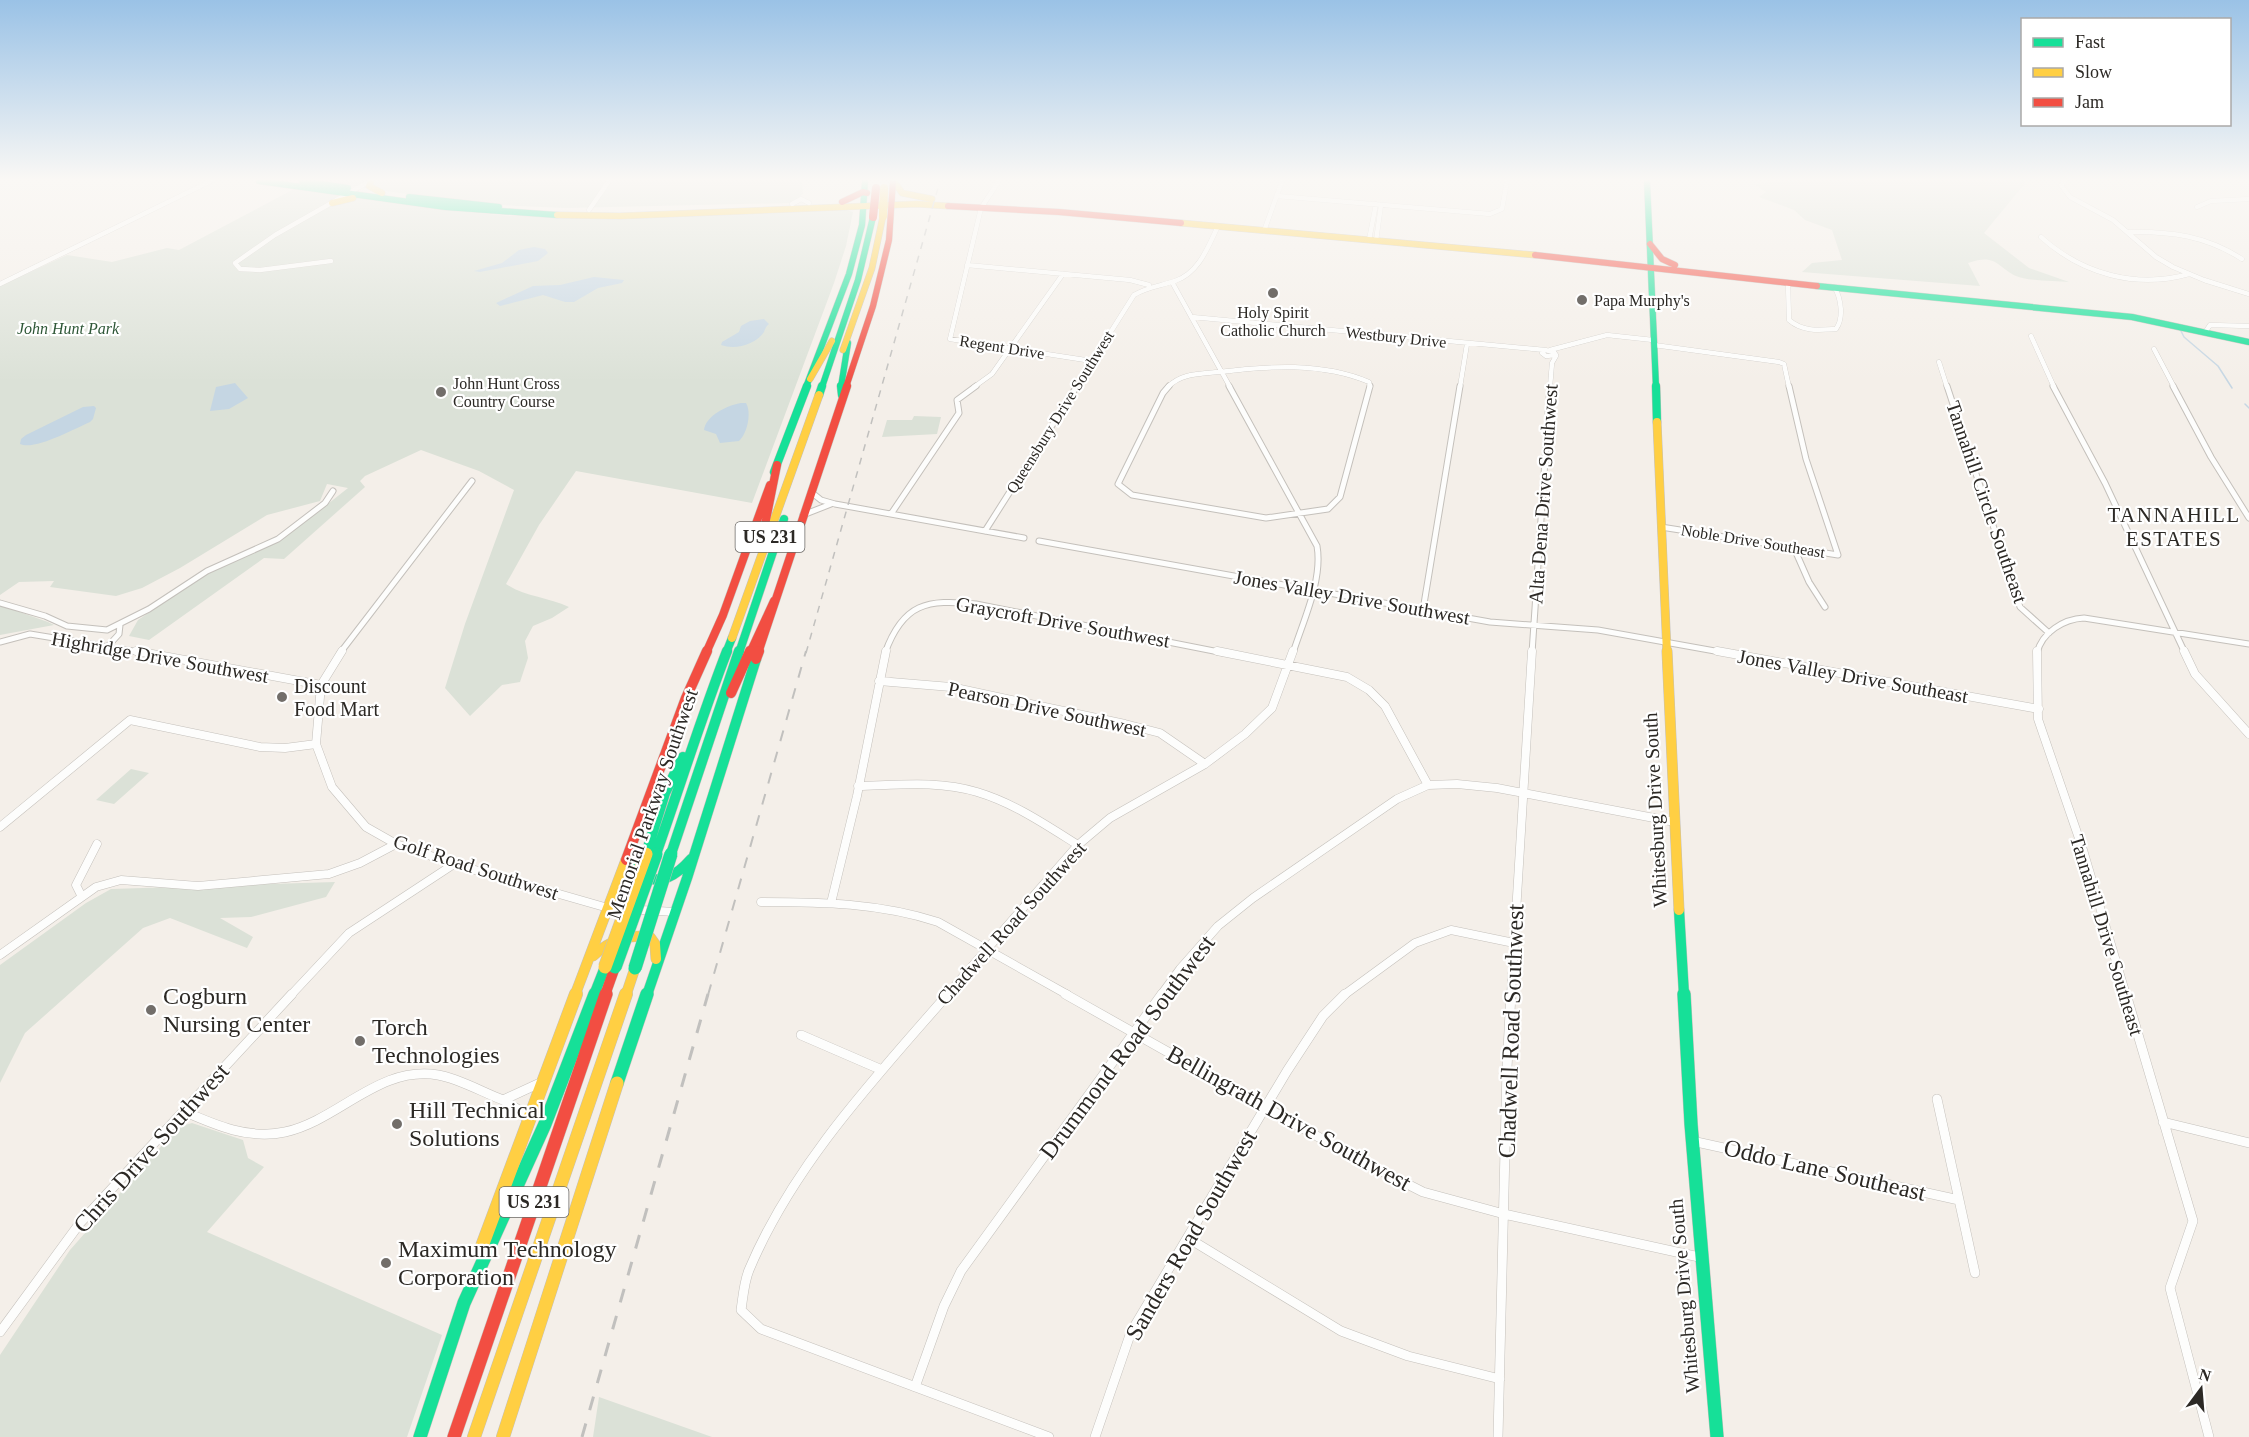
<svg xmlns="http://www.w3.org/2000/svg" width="2249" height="1437" font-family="Georgia,serif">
<rect width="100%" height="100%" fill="#f4efe9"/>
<path fill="#dbe1d7" d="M316,181H802L803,194L791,203L566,208L518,206L463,202Z
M1788,181H2027L1984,233L2029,268L2069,282C2056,281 2027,281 2016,276C1996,266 1996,253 1968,263L1980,286L1802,272L1812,263L1842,260L1832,230L1805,220L1794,210L1759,197L1766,192L1754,184Z
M294,189L435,209L510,216L844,209L853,212L846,246L834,283L752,503L576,471L539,525L506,584C525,597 548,597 569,607L552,618L533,626L525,641L528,658L520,682L502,685L470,716L445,688L465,624L514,490L479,471L421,450L365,476L360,481L365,487L284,559L264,558L149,640L129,636L138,620L166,601L200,578L281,537L314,515L348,488L327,484L320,501L267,515L180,568L142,588L116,596L50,587L54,581L19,582L0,595V286L67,255L112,262L167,248L179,250Z
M914,416L941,417L937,434L882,437L887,420H912Z
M0,605L48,622L54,625L0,635Z
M131,769L149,773L114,804L96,800Z
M335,882L326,897L251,917L220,918L253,937L247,948L170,918L143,928L25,1033L0,1083V965L86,903L111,889Z
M192,1123L243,1140L248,1158L264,1167L207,1232L442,1335L407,1437H0V1355L70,1250L178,1127Z
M599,1397L712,1437H593Z"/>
<path fill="#c5d6e3" d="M534,247L545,249L548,253L538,261L480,272L474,271L502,263L519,250Z
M594,277L624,280L622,283L598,288L574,302H565L543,295L500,306L496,303L533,286L560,285Z
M764,319L769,324C766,326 765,329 764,332C755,345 735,350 721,345L722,342L739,332L741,326L750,321Z
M235,383L248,398L229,409L210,411L216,387Z
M741,403H746C752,413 747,434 739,441L720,443L716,434L704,430C705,416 728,405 741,403Z
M94,406L96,408L93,419L90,422C74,429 34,451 20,444L21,439L26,435L83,407Z"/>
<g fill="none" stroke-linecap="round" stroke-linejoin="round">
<path stroke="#c5d6e3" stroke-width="1.5" d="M2180,329L2184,337L2218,366L2232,388
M2245,404L2249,408"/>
<defs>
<path id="street-far3" d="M999,181L981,208L950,339L1092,361
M2065,181L2061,185L2070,197L2113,220L2156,257L2173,267L2204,280L2249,294
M1277,196L1490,214L1502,209L1507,181
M792,204L801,199L809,203
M2197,207L2211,201L2249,199
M589,210L609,181
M1264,231L1282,181
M2129,232C2171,231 2206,236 2242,259
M2041,237C2082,274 2136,289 2189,274
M1369,240L1376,204
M1376,241L1381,205
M331,261L260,270L240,269L235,263L275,235L370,181
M967,265L1130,280L1149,285
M1172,282L1230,387
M1788,283L1789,320C1803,332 1819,330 1836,329C1844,318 1841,299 1835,288
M0,284L211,181
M1192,317L1545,350
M2206,331L2210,325L2249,326
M2031,336L2054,387
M1654,345L1779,362L1784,364L1789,387
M2154,349L2174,387
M1545,350L1554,352L1556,355L1546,356L1542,353Z
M1550,350L1607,335L1653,340
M1939,362L1947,387
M974,387L992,374L1063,274
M1076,387L1134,295C1147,287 1160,286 1175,281C1199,273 1208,247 1218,226
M1168,387C1181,373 1200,374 1219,372C1268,366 1322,362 1369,382L1370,387
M1460,387L1467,344
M1550,387L1552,363L1556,356"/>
<path id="street-far2" d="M1169,386L1163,393L1118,484L1132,495L1266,518L1328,509L1340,497L1370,386
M1229,386L1317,546C1323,580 1303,621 1293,653
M1947,386L2020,607L2049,633
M2053,386L2105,483L2185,653
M2173,386L2211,457L2249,518
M811,492L821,500L835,504L1024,538
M891,514L959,413L957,400L976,386
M803,515L831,504
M1661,527L1838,555L1806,459L1789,386
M985,531L1077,386
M1039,541L1490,622L1598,630L1726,653
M1794,548L1809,582L1825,607
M0,603L45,616L67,626L107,630L149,609L207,571L278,539L325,503L333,491
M1423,610L1460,386
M0,642L30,634L145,653
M108,646L119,634L120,625
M340,653L472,481
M885,653C903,603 927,599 976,604L1224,653
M1532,653L1550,386
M2037,653C2042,632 2064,619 2084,618L2249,644"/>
<path id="street-far1" d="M136,651L321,685
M342,651L321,685L316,744L332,787L366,827L396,844L454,864L608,908L675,912
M1217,651L1347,677L1369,690L1385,706L1428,785
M1717,651L2039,709
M2037,651L2038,719L2083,850L2126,995
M2184,651L2195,674L2249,734
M879,681L951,687L1125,724L1160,733L1205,764
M858,786C897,785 939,780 977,792C1014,803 1046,825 1078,845
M0,827L130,720L260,747L285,748L316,744
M82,897L76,885L97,844
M761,902C822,902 880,903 938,922L1068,995
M831,903L857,796L886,651
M0,955L96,887L121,880L198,886L329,874L360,863L396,844
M291,995L349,933L454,864
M947,995L1078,845L1110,818L1205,764L1245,734L1272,708L1293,651
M1161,995L1180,969L1218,926L1253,898L1397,799L1428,785L1457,784L1497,788L1675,822
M1344,995L1415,943L1451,930L1514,943
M1511,995L1532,651"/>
<path id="street" d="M948,994C875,1078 793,1165 749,1270C744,1282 743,1297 741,1310L761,1329L1049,1437
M1065,994L1354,1157L1423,1192L1504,1214L1699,1257
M2126,994L2193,1221L2170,1288L2209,1437
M801,1035L882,1070
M1937,1099L1975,1273
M503,1100L519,1110L528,1121
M183,1111C215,1125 249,1140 285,1132C339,1120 379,1065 438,1075C458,1078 484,1093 503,1100L542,1082
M2163,1122L2249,1143
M1692,1141L1959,1200
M1188,1238L1341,1331L1408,1356L1500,1379
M0,1332L80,1223L292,994
M915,1387L944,1306L961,1271L1162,994
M1095,1437L1131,1332L1287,1071L1323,1016L1345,994
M1498,1437L1507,1068L1511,994"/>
<path id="fast-far3" d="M259,181L445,207L557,215
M302,181L348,188
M1647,181L1656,387
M409,197L499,207
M1817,286L2132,317L2249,342
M806,387L849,274L862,225L865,181
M822,387L858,280L873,217
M841,387L848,343"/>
<path id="fast-far2" d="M841,386L842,395
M1656,386L1657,422
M819,395L822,386
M774,472L807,386
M726,653L732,638
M739,653L784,519"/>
<path id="fast-far1" d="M646,854L665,793L683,757
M656,854C680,786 701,718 727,651
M671,854L739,651
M628,856L640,875C661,886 677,875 691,859
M1679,910L1684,995
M594,995L605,967
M647,995L687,878L756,659"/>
<path id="fast" d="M1684,994L1691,1124L1717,1437
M617,1083L647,994
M464,1303L545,1124L595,994
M420,1437L464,1303"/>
<path id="slow-far3" d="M371,181L369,186L382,193
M894,181L902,193L932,199
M332,203L353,198
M557,215L620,216L917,204L948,206
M1181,223L1535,255
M843,350L872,268L883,216
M810,379L832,341"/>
<path id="slow-far2" d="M1657,422L1667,653
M732,638L819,395"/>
<path id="slow-far1" d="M1667,651L1679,910
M593,956C610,940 627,934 650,937L655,944L656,959
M575,995L626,860
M626,995L635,968"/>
<path id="slow" d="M481,1249L576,994
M474,1437L626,994
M503,1437L617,1083"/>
<path id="jam-far3" d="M842,202L863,192L867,193
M948,206L1059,212L1181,223
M1650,244L1662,259L1675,265
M1535,255L1817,286
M846,387L873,306L889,240L893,181"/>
<path id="jam-far2" d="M763,535L777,465
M706,653L723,615L770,485
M750,653L774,601
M758,653L847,386"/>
<path id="jam-far1" d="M756,659L759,651
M731,693L750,651
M626,860L686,698L707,651
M605,995L615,967"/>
<path id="jam" d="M454,1437L606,994"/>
</defs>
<use href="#street-far3" stroke="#c4c0bb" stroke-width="5"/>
<use href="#street-far2" stroke="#c4c0bb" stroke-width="7"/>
<use href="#street-far1" stroke="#c4c0bb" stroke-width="9"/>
<use href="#street" stroke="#c4c0bb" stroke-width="10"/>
<use href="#fast-far3" stroke="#c4c0bb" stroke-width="7"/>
<use href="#fast-far2" stroke="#c4c0bb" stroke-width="9"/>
<use href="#fast-far1" stroke="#c4c0bb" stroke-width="11"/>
<use href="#fast" stroke="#c4c0bb" stroke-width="14"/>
<use href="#slow-far3" stroke="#c4c0bb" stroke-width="7"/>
<use href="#slow-far2" stroke="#c4c0bb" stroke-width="9"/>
<use href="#slow-far1" stroke="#c4c0bb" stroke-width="11"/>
<use href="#slow" stroke="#c4c0bb" stroke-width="14"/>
<use href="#jam-far3" stroke="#c4c0bb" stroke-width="7"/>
<use href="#jam-far2" stroke="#c4c0bb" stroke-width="9"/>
<use href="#jam-far1" stroke="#c4c0bb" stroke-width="11"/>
<use href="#jam" stroke="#c4c0bb" stroke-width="14"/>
<use href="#street-far3" stroke="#fdfdfc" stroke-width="4.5"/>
<use href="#street-far2" stroke="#fdfdfc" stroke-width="5"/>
<use href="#street-far1" stroke="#fdfdfc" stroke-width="8"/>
<use href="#street" stroke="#fdfdfc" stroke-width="9"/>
<use href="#fast-far3" stroke="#16e098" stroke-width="6"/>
<use href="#fast-far2" stroke="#16e098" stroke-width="8"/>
<use href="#fast-far1" stroke="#16e098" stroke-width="10"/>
<use href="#fast" stroke="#16e098" stroke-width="13"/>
<use href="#slow-far3" stroke="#ffcf43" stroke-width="6"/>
<use href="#slow-far2" stroke="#ffcf43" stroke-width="8"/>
<use href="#slow-far1" stroke="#ffcf43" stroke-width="10"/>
<use href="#slow" stroke="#ffcf43" stroke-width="13"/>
<use href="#jam-far3" stroke="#f24e42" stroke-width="6"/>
<use href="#jam-far2" stroke="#f24e42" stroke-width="8"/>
<use href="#jam-far1" stroke="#f24e42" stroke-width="10"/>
<use href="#jam" stroke="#f24e42" stroke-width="13"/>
<path stroke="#c1c0be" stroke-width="1.5" stroke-dasharray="7 7" stroke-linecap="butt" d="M806,653L940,181"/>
<path stroke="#c1c0be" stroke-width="2" stroke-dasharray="11 11" stroke-linecap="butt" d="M708,995L806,651"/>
<path stroke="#c1c0be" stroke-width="3" stroke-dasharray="14 14" stroke-linecap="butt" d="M582,1437L708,994"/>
<defs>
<path id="fast-bridge" d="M615,967L656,854
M635,968L671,854"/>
<path id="slow-bridge-far1" d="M883,216L884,188"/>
<path id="slow-bridge" d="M605,967L646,854"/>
<path id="jam-bridge" d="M873,217L876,188"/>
</defs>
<use href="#fast-bridge" stroke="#c4c0bb" stroke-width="14" stroke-linecap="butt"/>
<use href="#slow-bridge-far1" stroke="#c4c0bb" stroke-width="8" stroke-linecap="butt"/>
<use href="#slow-bridge" stroke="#c4c0bb" stroke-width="14" stroke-linecap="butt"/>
<use href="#jam-bridge" stroke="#c4c0bb" stroke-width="8" stroke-linecap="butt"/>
<use href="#fast-bridge" stroke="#16e098" stroke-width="13"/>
<use href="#slow-bridge-far1" stroke="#ffcf43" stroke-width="8"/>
<use href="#slow-bridge" stroke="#ffcf43" stroke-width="13"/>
<use href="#jam-bridge" stroke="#f24e42" stroke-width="8"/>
</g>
<linearGradient id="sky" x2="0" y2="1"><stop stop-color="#9ac2e6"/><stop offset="0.47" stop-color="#faf8f5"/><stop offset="1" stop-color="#faf8f5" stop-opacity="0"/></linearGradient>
<rect width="2249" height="382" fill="url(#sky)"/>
<g fill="#726e6a" stroke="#fff" stroke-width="2">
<circle cx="1273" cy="293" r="6"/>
<circle cx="1582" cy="300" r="6"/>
<circle cx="441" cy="392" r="6"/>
<circle cx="282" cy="697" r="6"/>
<circle cx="151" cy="1010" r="6"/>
<circle cx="360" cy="1041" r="6"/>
<circle cx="397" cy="1124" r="6"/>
<circle cx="386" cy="1263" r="6"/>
</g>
<g text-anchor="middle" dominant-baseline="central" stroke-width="4.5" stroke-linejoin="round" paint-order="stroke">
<g font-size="16" fill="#2c2925" stroke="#fff" text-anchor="start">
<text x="1594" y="300">Papa Murphy's</text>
<text x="1273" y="312" text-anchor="middle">Holy Spirit<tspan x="1273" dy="18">Catholic Church</tspan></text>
<text x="453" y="383">John Hunt Cross<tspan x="453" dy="18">Country Course</tspan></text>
</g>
<g font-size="16" font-style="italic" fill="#2e5737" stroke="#fff">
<text x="68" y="328">John Hunt Park</text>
</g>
<g font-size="16" fill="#2c2925" stroke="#fff">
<text transform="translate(1396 337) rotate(6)">Westbury Drive</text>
<text transform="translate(1002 347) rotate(9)">Regent Drive</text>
<text transform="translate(1060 412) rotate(-58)">Queensbury Drive Southwest</text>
<text transform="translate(1753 541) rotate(9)">Noble Drive Southeast</text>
</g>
<g fill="#fff" stroke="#6b6966" stroke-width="1.5">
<rect x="735.5" y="522" width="69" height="30" rx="4.5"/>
<rect x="499.5" y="1187" width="69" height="30" rx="4.5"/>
</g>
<g font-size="18" font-weight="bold" fill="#2c2925">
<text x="770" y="537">US 231</text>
<text x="534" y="1202">US 231</text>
</g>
<g font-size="20" fill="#2c2925" stroke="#fff">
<text transform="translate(1543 494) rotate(-86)">Alta Dena Drive Southwest</text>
<text transform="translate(1987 502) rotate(71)">Tannahill Circle Southeast</text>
<text transform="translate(1352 597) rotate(10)">Jones Valley Drive Southwest</text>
<text transform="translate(1063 622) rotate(10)">Graycroft Drive Southwest</text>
<text transform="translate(160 657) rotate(10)">Highridge Drive Southwest</text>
<text transform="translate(1853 676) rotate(10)">Jones Valley Drive Southeast</text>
<text transform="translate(1047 709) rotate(12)">Pearson Drive Southwest</text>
<text transform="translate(652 804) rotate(-71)">Memorial Parkway Southwest</text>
<text transform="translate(1655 810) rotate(-93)">Whitesburg Drive South</text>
<text transform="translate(476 867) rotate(18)">Golf Road Southwest</text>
<text transform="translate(1011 923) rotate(-48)">Chadwell Road Southwest</text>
<text transform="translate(2107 935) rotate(73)">Tannahill Drive Southeast</text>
<text transform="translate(1684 1296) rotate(-95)">Whitesburg Drive South</text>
</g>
<g font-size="20" fill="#2c2925" stroke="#fff" text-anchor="start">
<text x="294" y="686">Discount<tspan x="294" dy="23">Food Mart</tspan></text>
</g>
<g font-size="21" letter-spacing="1.5" fill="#2c2925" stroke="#fff">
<text x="2174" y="515">TANNAHILL<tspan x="2174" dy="24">ESTATES</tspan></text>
</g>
<g font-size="24" fill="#2c2925" stroke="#fff" text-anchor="start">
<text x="163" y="996">Cogburn<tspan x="163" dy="28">Nursing Center</tspan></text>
<text x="372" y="1027">Torch<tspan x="372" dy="28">Technologies</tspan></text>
<text x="409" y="1110">Hill Technical<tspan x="409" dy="28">Solutions</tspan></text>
<text x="398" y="1249">Maximum Technology<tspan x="398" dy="28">Corporation</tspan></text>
</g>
<g font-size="24" fill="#2c2925" stroke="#fff">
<text transform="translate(1511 1031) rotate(-88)">Chadwell Road Southwest</text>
<text transform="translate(1127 1047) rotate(-53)">Drummond Road Southwest</text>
<text transform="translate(1289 1118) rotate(29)">Bellingrath Drive Southwest</text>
<text transform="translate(151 1148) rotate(-48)">Chris Drive Southwest</text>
<text transform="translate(1825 1170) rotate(13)">Oddo Lane Southeast</text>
<text transform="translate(1191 1235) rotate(-60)">Sanders Road Southwest</text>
</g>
</g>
<rect x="2021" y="18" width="210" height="108" fill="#ffffff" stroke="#aba9a8" stroke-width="1.5"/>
<rect x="2033" y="38" width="30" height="9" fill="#16e098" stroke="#aba9a8" stroke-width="1.5"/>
<text x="2075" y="48" font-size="18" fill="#2c2925">Fast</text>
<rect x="2033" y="68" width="30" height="9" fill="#ffcf43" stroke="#aba9a8" stroke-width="1.5"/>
<text x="2075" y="78" font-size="18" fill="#2c2925">Slow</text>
<rect x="2033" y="98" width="30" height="9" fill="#f24e42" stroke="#aba9a8" stroke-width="1.5"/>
<text x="2075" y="108" font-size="18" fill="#2c2925">Jam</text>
<g transform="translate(2201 1389) rotate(16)" stroke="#ffffff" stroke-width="4.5" paint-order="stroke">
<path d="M0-4.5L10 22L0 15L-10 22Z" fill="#2c2925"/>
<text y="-9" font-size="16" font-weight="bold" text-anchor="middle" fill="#2c2925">N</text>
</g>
</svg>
